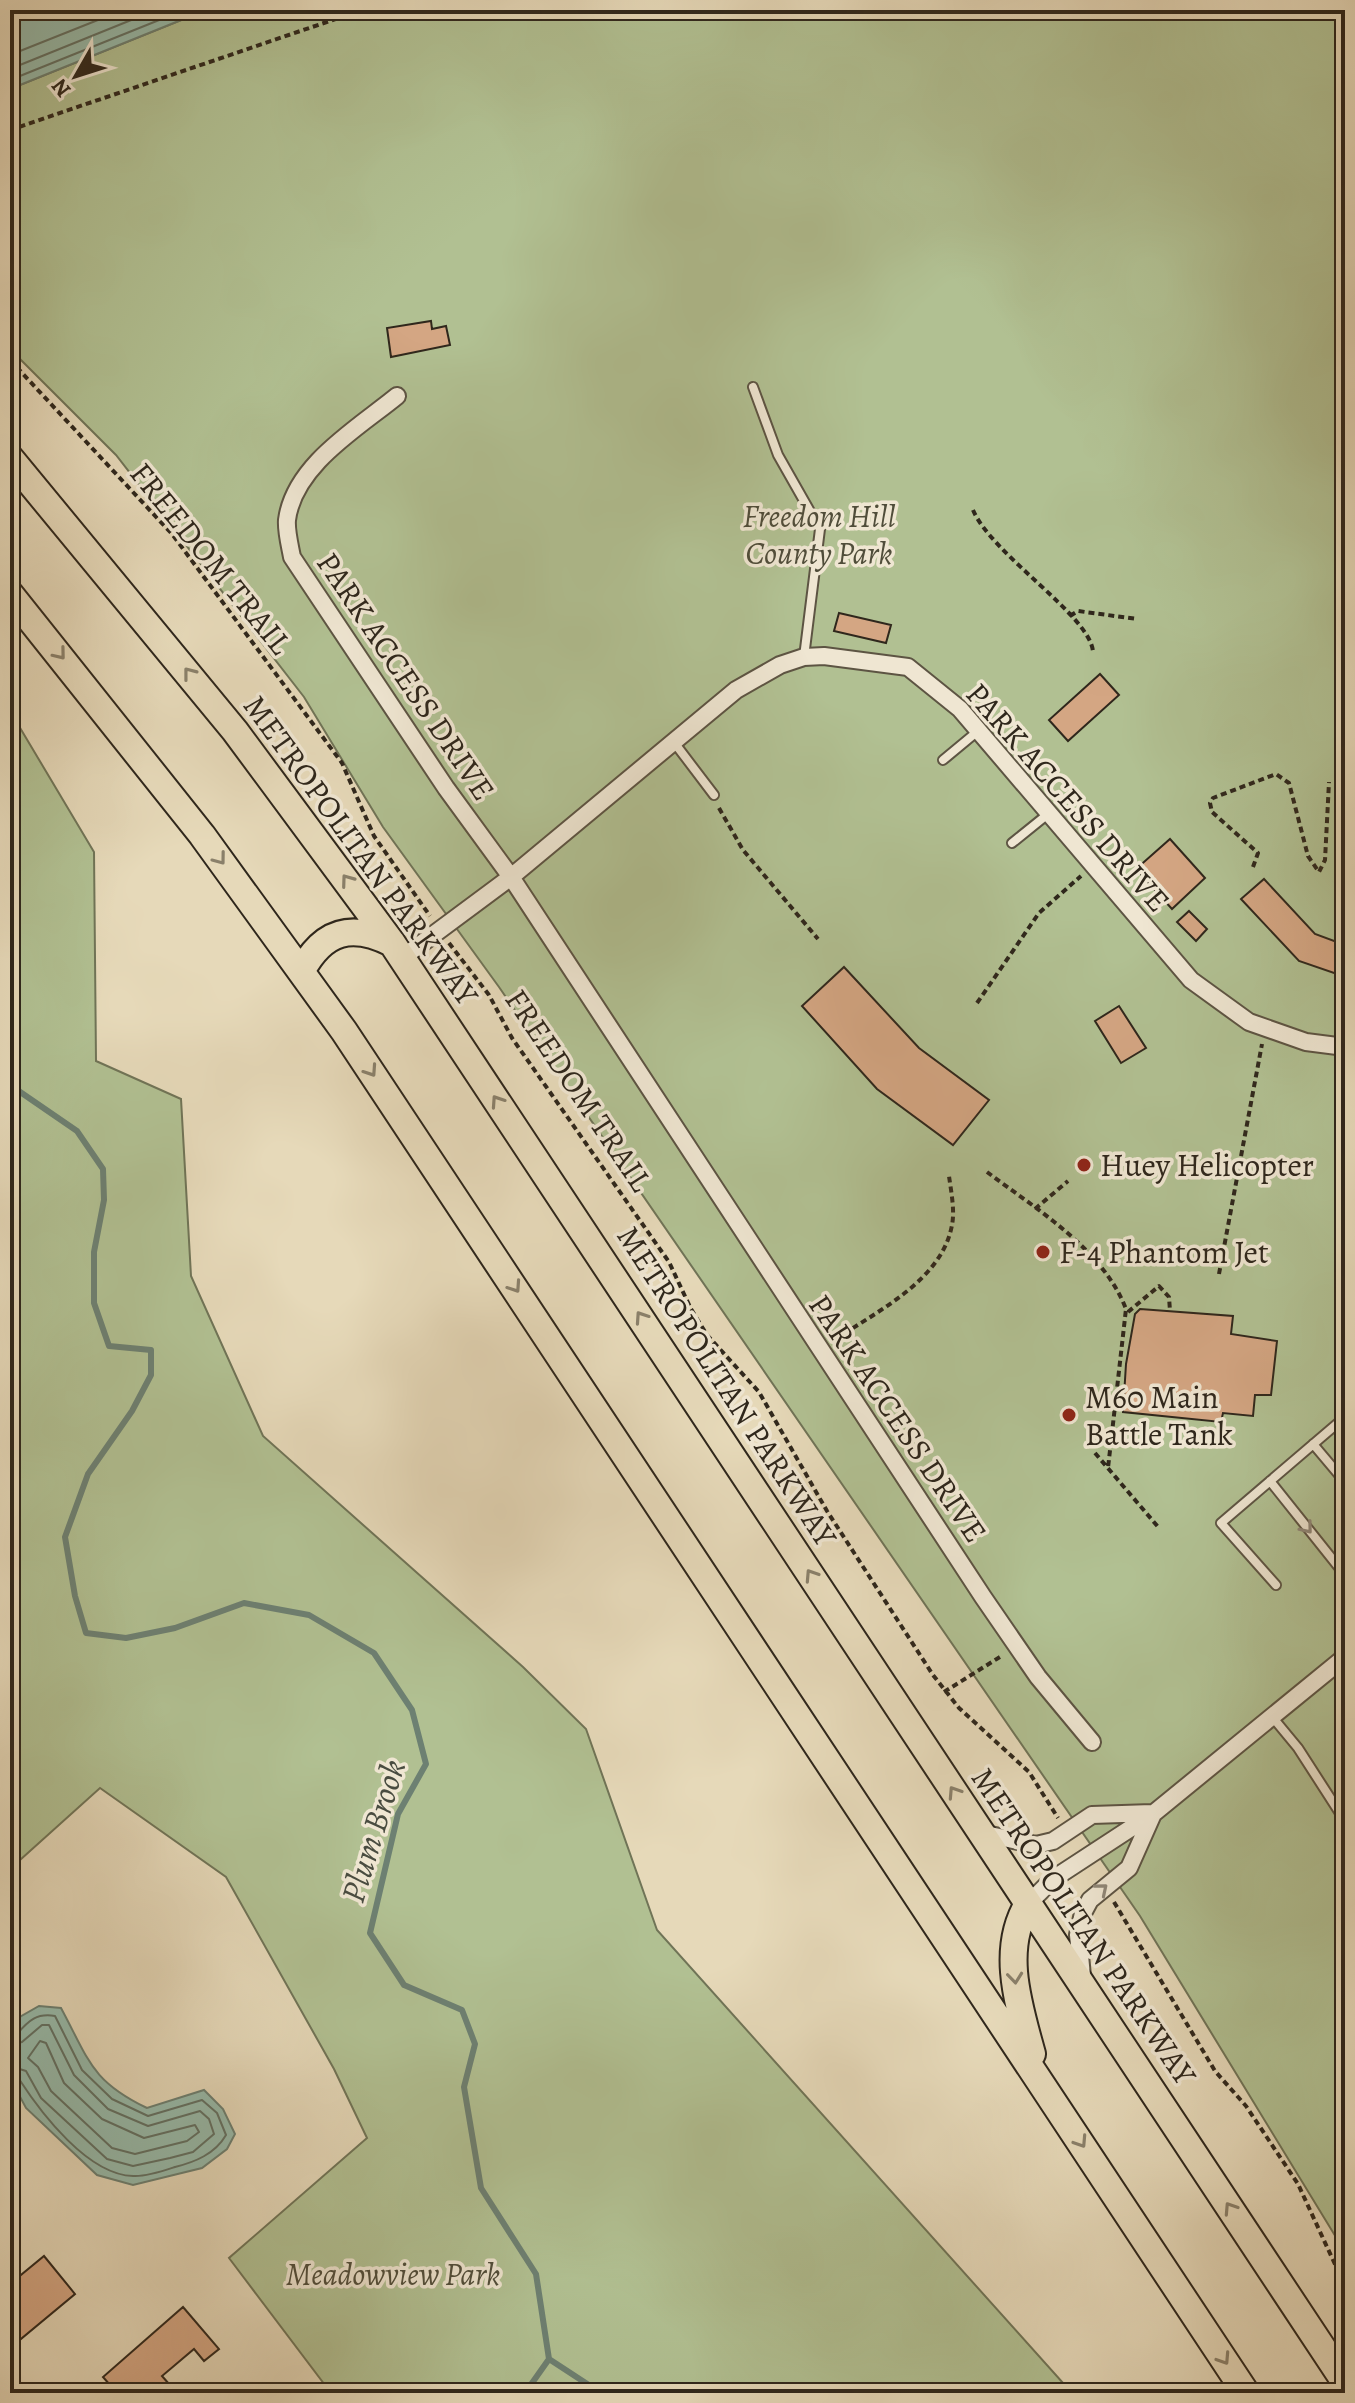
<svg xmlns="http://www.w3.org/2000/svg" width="1355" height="2403" font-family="Alegreya,serif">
<rect width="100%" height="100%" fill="#e6d9b9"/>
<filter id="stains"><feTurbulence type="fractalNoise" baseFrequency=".0025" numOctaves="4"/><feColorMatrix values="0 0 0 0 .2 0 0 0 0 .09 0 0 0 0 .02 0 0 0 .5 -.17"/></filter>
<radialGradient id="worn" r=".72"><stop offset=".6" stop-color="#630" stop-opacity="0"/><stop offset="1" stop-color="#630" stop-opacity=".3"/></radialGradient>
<path fill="#b1c092" stroke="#707457" stroke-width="2" d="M206,10H1345V2252L1140,1916L499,987L383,827L304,697L116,455L10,349V89Z
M10,711L94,852L96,1061L181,1099L191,1276L263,1436L523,1667L586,1729L657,1930L1072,2393H331L229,2258L367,2138L334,2069L226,1877L100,1788L10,1869Z"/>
<path fill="#97bbab" stroke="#6d8072" stroke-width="2" d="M10,10H206L10,89Z
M39,2006L61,2008C89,2060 91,2081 147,2108L204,2090L223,2109L235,2134L227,2149L202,2168L133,2185L97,2175L26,2108L10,2078V2033L18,2018Z"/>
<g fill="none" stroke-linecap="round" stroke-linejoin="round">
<path stroke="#637164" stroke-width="2" d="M10,55L123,10
M10,69L156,10
M10,80L184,10
M10,2035L17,2034C29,2020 37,2013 55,2016L82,2070L112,2099L148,2116L202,2100L217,2113L226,2135C215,2154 195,2162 175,2167C163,2171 146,2177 133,2176C88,2175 41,2113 19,2079L10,2076
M40,2041L46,2043L64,2083L102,2119L144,2138L195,2125L199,2132L187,2141L135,2154L112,2148L51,2091L38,2067L28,2058Z
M10,2045L22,2042L42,2025H49L74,2075L108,2109L148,2126L200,2111L209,2119L214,2134L193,2152L170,2158L133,2166L107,2159L41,2098L26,2071L10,2066"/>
<path stroke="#6d8072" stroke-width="6" d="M10,1085L77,1131L103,1169L104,1200L94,1252V1303L109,1346L151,1350V1375L132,1411L88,1474L65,1537L75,1596L86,1633L126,1638L175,1628L244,1603L309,1615L374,1653L412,1710L426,1764L398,1814L370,1933L404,1985L462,2010L475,2044L464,2087L481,2188L536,2274L549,2359L525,2393
M549,2359L601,2393
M751,2393L790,2386L825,2393"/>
</g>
<path fill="#d4a683" stroke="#2f271c" stroke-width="2" d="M431,321L432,329L446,326L450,345L391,357L387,328Z
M839,613L891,625L886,643L834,631Z
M1100,674L1119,695L1068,741L1049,720Z
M1170,839L1205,878L1172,909L1136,869Z
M1264,879L1315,934L1345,945V965L1341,964L1337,974L1299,961L1241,899Z
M1189,911L1207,929L1196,941L1177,922Z
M844,967L919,1048L989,1100L953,1145L877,1089L802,1006Z
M1119,1006L1146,1048L1121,1063L1095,1021Z
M1140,1309L1233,1316L1231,1334L1277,1341L1271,1395H1255L1253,1416L1223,1413L1221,1422L1123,1412L1126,1364L1135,1314Z
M44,2256L75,2294L10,2348V2284Z
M183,2307L219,2349L204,2361L194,2349L162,2376L177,2393H117L103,2377Z"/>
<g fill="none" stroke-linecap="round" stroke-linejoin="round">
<defs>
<path id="lane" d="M753,387L778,455L820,529L804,657
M673,741L714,795
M943,760L978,731
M1012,843L1048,814
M1313,1444L1345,1482
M1270,1481L1345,1575
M1276,1585L1221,1523L1345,1417
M1274,1719L1298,1748L1345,1821"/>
<path id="street" d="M397,396C358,428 294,465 287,520C286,531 290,546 292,557L446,788L511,877L983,1597L1038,1677L1092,1742
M402,958L511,877L736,690L780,665L804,657L824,656L908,667L960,709L1191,980L1249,1022L1306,1042L1345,1047
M981,1833L1036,1845L1053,1841L1092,1815L1152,1813
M1028,1904L1053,1879L1154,1813L1345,1657
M1082,1976L1078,1935L1083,1913L1090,1900L1129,1868L1153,1814"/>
<path id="primary" d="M10,458L235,731L392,943L1345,2382
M10,594L202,835L344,1031L1246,2393
M302,970C324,930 352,923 392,943
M1028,1904C1000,1950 1019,2006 1032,2054"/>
</defs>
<use href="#lane" stroke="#5d5443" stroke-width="12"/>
<use href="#street" stroke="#5d5443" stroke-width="20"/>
<use href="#primary" stroke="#2f271c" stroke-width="30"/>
<path stroke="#2f271c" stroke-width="4" stroke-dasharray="6 4" stroke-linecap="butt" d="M10,130L362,10
M10,360L172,534L342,763L374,836L430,916
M973,510C992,555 1091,616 1093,652
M1070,616L1078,611L1137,619
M719,808L743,850L818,939
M1253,867L1258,853L1212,812L1210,803L1213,798L1276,774L1289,783L1308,856L1319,872L1325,860L1329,782
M449,943L489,995L512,1038L669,1262L691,1309L707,1335L759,1392L827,1511L933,1675L959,1708L1029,1772L1058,1818
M977,1003L1039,913L1081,876
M987,1172C1036,1209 1103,1249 1126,1309L1108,1468
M1035,1209L1068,1181
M1219,1274L1262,1044
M1128,1312L1159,1286L1169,1297L1170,1311
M836,1339C879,1310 942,1280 952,1225C955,1210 951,1191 949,1176
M1095,1453L1159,1528
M944,1692L1003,1655
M1114,1902L1215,2071L1246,2106L1298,2184L1345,2286"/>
<use href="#lane" stroke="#efe6d2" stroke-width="8"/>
<use href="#street" stroke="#efe6d2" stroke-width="16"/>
<use href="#primary" stroke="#e6d9b9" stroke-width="26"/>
</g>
<defs><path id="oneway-chevron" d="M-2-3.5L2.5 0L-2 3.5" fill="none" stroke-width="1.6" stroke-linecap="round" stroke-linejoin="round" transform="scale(2)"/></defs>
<g stroke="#8a806a">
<use href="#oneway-chevron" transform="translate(60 654) rotate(51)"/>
<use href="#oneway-chevron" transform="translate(189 673) rotate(-128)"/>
<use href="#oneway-chevron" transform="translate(220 859) rotate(53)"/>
<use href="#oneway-chevron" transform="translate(347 880) rotate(-126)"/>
<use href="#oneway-chevron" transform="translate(371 1071) rotate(56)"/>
<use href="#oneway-chevron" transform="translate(497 1101) rotate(-124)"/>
<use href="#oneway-chevron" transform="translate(515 1287) rotate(56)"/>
<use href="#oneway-chevron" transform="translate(641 1317) rotate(-124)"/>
<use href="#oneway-chevron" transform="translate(811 1575) rotate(-123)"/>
<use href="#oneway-chevron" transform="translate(954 1792) rotate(-123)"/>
<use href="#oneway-chevron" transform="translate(1015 1978) rotate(84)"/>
<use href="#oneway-chevron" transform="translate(1081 2142) rotate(57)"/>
<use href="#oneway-chevron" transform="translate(1230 2208) rotate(-123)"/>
<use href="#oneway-chevron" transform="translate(1224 2359) rotate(57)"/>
</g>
<g stroke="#8f8677">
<use href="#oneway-chevron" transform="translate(1307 1528) rotate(51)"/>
<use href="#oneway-chevron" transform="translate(1102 1889) rotate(-40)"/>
</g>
<g fill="#8f2418" stroke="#efe6d2" stroke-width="3">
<circle cx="1084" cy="1165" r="8"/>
<circle cx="1043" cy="1252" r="8"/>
<circle cx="1069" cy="1415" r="8"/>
</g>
<g text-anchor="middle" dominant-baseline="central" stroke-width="7" stroke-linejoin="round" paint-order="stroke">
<g font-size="32" font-style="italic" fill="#504d3a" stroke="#efe6d2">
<text x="819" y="516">Freedom Hill<tspan x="819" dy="37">County Park</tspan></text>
<text x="393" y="2274">Meadowview Park</text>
</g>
<g font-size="32" fill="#2f271c" stroke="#efe6d2">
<text transform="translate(211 558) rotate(51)">FREEDOM TRAIL</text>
<text transform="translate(406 676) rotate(56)">PARK ACCESS DRIVE</text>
<text transform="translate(1068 797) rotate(49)">PARK ACCESS DRIVE</text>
<text transform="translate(361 850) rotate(54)">METROPOLITAN PARKWAY</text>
<text transform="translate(579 1090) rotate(56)">FREEDOM TRAIL</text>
<text transform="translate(727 1386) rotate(57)">METROPOLITAN PARKWAY</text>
<text transform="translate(898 1418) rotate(56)">PARK ACCESS DRIVE</text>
<text transform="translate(1084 1926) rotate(56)">METROPOLITAN PARKWAY</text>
</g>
<g font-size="32" fill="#2f271c" stroke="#efe6d2" text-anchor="start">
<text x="1100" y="1165">Huey Helicopter</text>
<text x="1059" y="1252">F-4 Phantom Jet</text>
<text x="1085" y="1397">M60 Main<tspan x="1085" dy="37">Battle Tank</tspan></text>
</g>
<g font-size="34" font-style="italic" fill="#494c40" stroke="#efe6d2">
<text transform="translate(373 1831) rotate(-73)">Plum Brook</text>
</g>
</g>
<rect width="1355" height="2403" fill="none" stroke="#e6d9b9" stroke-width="40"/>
<rect x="12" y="12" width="1331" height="2379" fill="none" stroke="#2f271c" stroke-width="4"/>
<rect x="20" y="20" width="1315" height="2363" fill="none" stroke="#2f271c" stroke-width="2"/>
<g transform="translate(76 76) rotate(231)" stroke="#efe6d2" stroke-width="6" paint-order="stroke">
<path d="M0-6L14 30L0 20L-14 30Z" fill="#2f271c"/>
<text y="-12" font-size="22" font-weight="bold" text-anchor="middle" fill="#2f271c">N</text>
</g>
<rect width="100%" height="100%" filter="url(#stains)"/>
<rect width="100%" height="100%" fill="url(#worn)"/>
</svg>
